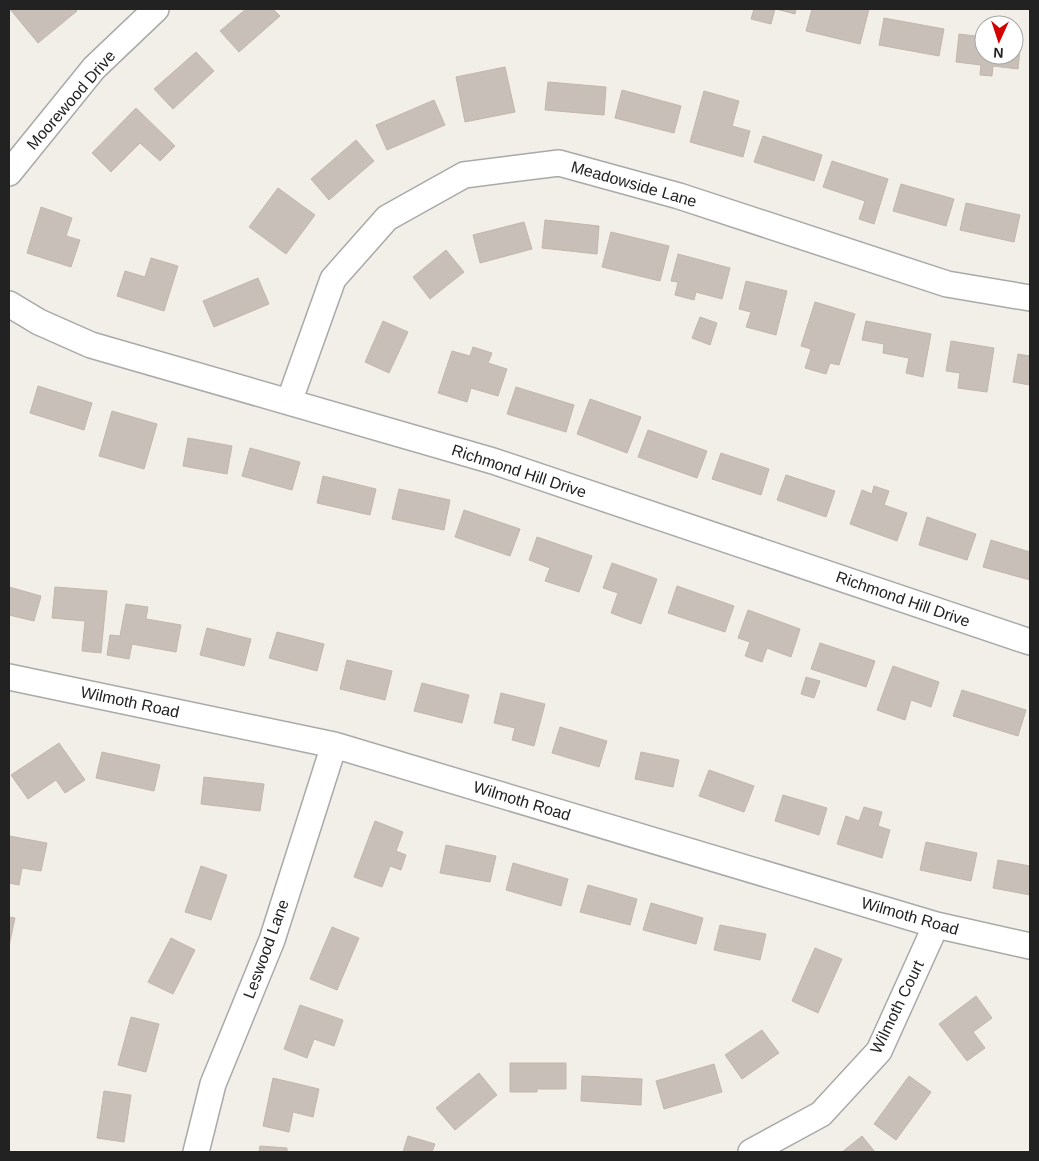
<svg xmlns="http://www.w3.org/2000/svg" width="1039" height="1161" font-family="Helvetica,sans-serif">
<rect width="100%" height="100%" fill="#f2efe9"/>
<path fill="#c7bfb8" stroke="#c4b6ab" d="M10,9H75L77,11L38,43Z
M246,9H273L280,16L239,52L220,31Z
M754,9H775L771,24L751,19Z
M776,9H796L795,14Z
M812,9H869L860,44L806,31Z
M884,18L944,29L939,56L879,45Z
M959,34L984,37V55H1014V40H1021L1018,69L993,66L992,76L980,75L981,65L956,62Z
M196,52L214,71L173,109L154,89Z
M505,67L515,112L465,122L456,77Z
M548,82L606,87L604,115L545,110Z
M622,90L681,106L674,133L615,118Z
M704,91L739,101L732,126L750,131L743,157L690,142Z
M434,100L445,125L387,150L376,125Z
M136,108L175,146L160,161L140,143L111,172L92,153Z
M763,136L822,155L814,181L754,162Z
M356,140L374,161L329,200L311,179Z
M832,161L888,179L874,224L859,219L865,201L823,187Z
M901,184L954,199L946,226L893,211Z
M278,188L315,215L286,254L249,227Z
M966,203L1020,215L1014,242L960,230Z
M41,207L72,218L66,236L80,240L71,267L27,253Z
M545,220L599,226L597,254L542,248Z
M524,222L532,249L480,263L473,235Z
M611,232L669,246L660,281L602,267Z
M446,250L464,272L430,299L413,277Z
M678,254L730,268L722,299L696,292L694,300L675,295L678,282L671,281Z
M151,258L178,266L164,311L117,296L125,271L145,277Z
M258,278L269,304L214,327L203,301Z
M746,281L787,291L776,335L746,327L751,312L739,309Z
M815,302L855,314L839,365L830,363L826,374L805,368L811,349L801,346Z
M700,317L717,323L710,345L692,338Z
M383,321L408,332L389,373L365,362Z
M866,321L931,334L923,377L906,373L909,358L883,353L884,344L862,340Z
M951,341L994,348L987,392L958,388L960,373L946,371Z
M473,347L492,353L488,363L507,369L498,396L471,388L467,402L438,393L452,351L470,356Z
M1018,354L1030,356V385L1013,382Z
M38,386L92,403L84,430L30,413Z
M516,387L574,405L566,432L507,414Z
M590,399L641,417L627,453L577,434Z
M112,411L157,424L144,469L99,456Z
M648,430L707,451L697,478L638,457Z
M188,438L232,446L227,474L183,466Z
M250,448L300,462L292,490L242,476Z
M721,453L769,469L761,495L712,479Z
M786,475L835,491L826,517L777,500Z
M323,476L376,489L370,515L317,503Z
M874,486L889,491L884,505L907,513L897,541L850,524L862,490L872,494Z
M399,489L450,500L444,530L392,519Z
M464,510L520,529L510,556L455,537Z
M927,517L976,534L967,560L919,545Z
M537,537L592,556L579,592L545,581L550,568L529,560Z
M991,540L1030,552V580L983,567Z
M612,563L657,579L641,624L611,613L618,593L603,588Z
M677,586L734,606L725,632L668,613Z
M9,587L41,596L34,621L9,615Z
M55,587L107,591L101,653L82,651L85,621L52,618Z
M126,604L148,607L146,619L181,625L176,652L132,644L129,659L107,655L110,635L120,636Z
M748,610L800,629L791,657L767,648L762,662L745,656L750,642L738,638Z
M207,628L251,639L244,666L200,655Z
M277,632L324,644L317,671L269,658Z
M820,643L875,661L866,687L811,669Z
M347,660L392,671L385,700L340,689Z
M893,666L939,682L931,707L911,700L905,720L877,710Z
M806,677L820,681L814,698L801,694Z
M422,683L469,695L462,723L414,711Z
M962,690L1026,710L1018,736L953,716Z
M501,693L545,704L534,746L512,740L515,728L494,723Z
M560,727L607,741L599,767L552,753Z
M59,743L85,780L65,793L56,780L28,799L11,775Z
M102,752L160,765L154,791L96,778Z
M641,752L679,760L673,787L635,779Z
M709,770L754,786L744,812L699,796Z
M204,777L264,784L260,811L201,804Z
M783,795L827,808L819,835L775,821Z
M864,807L882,812L878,826L890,830L882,858L837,844L846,816L859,821Z
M375,821L403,832L396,851L406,855L401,870L390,866L382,887L354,877Z
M9,836L47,843L41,871L22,868L19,885L9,883Z
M926,842L977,853L971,881L920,870Z
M446,845L496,856L490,882L440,873Z
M998,860L1030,866V895L993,888Z
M513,863L568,879L561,906L506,890Z
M201,866L227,875L211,920L185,912Z
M588,885L637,899L630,925L580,912Z
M651,903L703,918L696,944L643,930Z
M9,917L15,918L9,946Z
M720,925L766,934L760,960L714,950Z
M332,927L359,938L337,990L310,979Z
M171,938L195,950L173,994L148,982Z
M815,948L842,959L818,1013L792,1001Z
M976,996L992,1018L973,1032L985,1048L967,1061L939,1024Z
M300,1005L343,1020L334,1046L314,1039L307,1058L284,1049Z
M131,1017L159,1024L146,1072L118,1065Z
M762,1030L779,1053L742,1079L725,1055Z
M510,1063H566V1089H537V1092H510Z
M714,1064L722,1092L664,1109L656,1081Z
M479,1073L497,1095L455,1130L436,1108Z
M582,1076L642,1079L641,1105L581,1101Z
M909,1076L931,1092L896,1140L874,1124Z
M273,1078L319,1089L313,1117L293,1112L289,1132L263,1126Z
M104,1091L131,1095L124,1142L97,1138Z
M408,1136L435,1144L432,1152H403Z
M862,1136L875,1152H842Z
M260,1146L287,1148V1152H259Z"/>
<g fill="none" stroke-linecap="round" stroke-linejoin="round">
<defs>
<path id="minor" d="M9,173L94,68L156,9
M9,304L39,322L91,345L493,461L1030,642
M289,402L333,279L387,218L464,175L559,163L679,196L947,284L1030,298
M9,677L334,745L936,925L1030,946
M196,1152L213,1084L272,940L334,745
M751,1152L821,1114L879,1051L936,925"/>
</defs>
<use href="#minor" stroke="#a9a9a9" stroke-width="28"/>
<use href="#minor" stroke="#fff" stroke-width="25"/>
</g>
<g text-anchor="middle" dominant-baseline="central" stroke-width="5" stroke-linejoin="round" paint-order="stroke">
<g font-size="16" fill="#222" stroke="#fff">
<text transform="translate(71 100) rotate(-49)">Moorewood Drive</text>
<text transform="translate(634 184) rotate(16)">Meadowside Lane</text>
<text transform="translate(519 471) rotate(18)">Richmond Hill Drive</text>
<text transform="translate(903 599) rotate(19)">Richmond Hill Drive</text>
<text transform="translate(130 702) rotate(12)">Wilmoth Road</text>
<text transform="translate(522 801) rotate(17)">Wilmoth Road</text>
<text transform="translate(910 916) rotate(16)">Wilmoth Road</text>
<text transform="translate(266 949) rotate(-70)">Leswood Lane</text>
<text transform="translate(897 1007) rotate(-64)">Wilmoth Court</text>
</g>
</g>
<rect width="1039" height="1161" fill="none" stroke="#222222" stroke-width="20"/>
<g transform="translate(999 40) rotate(183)"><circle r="24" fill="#ffffff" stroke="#a7a7a7"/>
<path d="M0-4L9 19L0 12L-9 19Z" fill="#d40000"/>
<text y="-8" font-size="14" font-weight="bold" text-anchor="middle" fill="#222222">N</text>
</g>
</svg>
